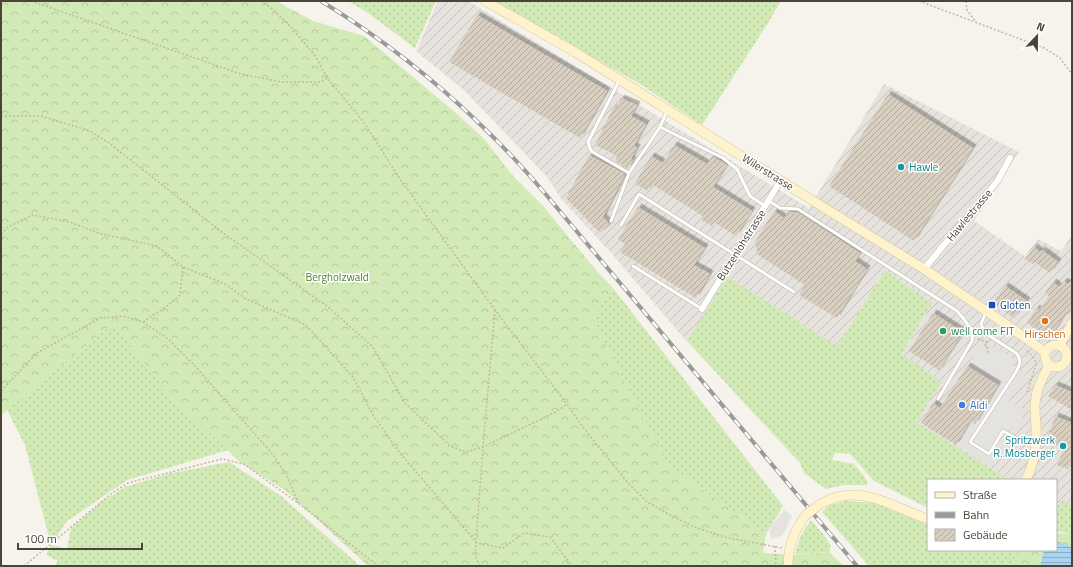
<svg xmlns="http://www.w3.org/2000/svg" width="1073" height="567" font-family="'Titillium Web',sans-serif">
<defs>
<pattern id="industrial-furrows" width="10" height="10" patternUnits="userSpaceOnUse"><rect width="10" height="10" fill="#e6e2dd"/><path d="M-1 1l2-2M0 10L10 0M9 11l2-2" fill="none" stroke="#c7c3be"/></pattern>
<pattern id="grass-dots" width="8" height="8" patternUnits="userSpaceOnUse"><rect width="8" height="8" fill="#d2eab5"/><path d="M2 2h.1M6 6h.1" fill="none" stroke="#b6ca9c" stroke-width="1.8" stroke-linecap="round"/></pattern>
<pattern id="forest-crowns" width="20" height="18" patternUnits="userSpaceOnUse"><rect width="20" height="18" fill="#d2eab5"/><path d="M2 6a3 3 0 1 1 6 0M12 15a3 3 0 1 1 6 0" fill="none" stroke="#b6ca9c"/></pattern>
<pattern id="water-rules" width="6" height="5" patternUnits="userSpaceOnUse"><rect width="6" height="5" fill="#a9d4f2"/><path d="M0 2.5h6" fill="none" stroke="#8caec5"/></pattern>
<pattern id="building-hatch" width="6" height="6" patternUnits="userSpaceOnUse"><rect width="6" height="6" fill="#d8cfc1"/><path d="M-1 1l2-2M0 6l6-6M5 7l2-2" fill="none" stroke="#b1aa9e"/></pattern>
<filter id="shadow"><feDropShadow dx="3.5" dy="-3.5" stdDeviation="0" flood-color="#0004"/></filter>
</defs>
<rect width="100%" height="100%" fill="#f6f3ec"/>
<path fill="url(#industrial-furrows)" d="M438,1H468L809,208L884,84L1019,152L974,221L1025,256L1038,239L1061,251L1072,235V518L1056,509V480H1009L916,422L902,355L932,303L885,270L837,346L727,278L687,342L613,255L562,200L547,177L465,91L416,51Z"/>
<path fill="url(#grass-dots)" d="M348,1H436L415,48L368,13Z
M493,1H781L768,23L702,125L640,84Z
M885,270L932,303L902,354L941,382L916,422L1009,480H928V508L874,481L850,454L835,453L832,460L854,464L864,476L868,485H843L826,489L804,473L800,463L687,341L727,277L837,346Z
M613,288L783,506L766,534L668,465L592,318Z
M113,324L172,398L228,450L127,480L66,522L52,545L67,549L71,528L104,500L125,487L167,474L229,462L281,496L360,566H54L58,561L46,555L51,545L25,445L7,410Z
M1063,500L1072,506V534L1056,531V508Z
M846,501L875,503L928,525V550H1018L1017,552L1012,566H869L822,512L829,505Z
M811,520L823,534L831,546L829,552L795,554C799,539 802,532 811,520Z"/>
<path fill="url(#forest-crowns)" d="M1,1H276L313,21L364,36L456,113L485,140L513,176L543,206L595,269L613,288L592,318L668,465L766,534L763,553L792,555L829,552L844,566H368L285,490L241,463L172,398L113,324L1,415Z
M1056,533L1072,534V547L1056,541Z
M1018,550H1044L1040,566H1012Z"/>
<path fill="#e5e3e0" d="M981,344L988,348L990,345L1014,359L1011,364L1022,371L1021,372L1025,375L1009,401L1022,409L1019,415L1024,418L1015,431L1010,428L1004,438L1009,441L995,463L991,460L988,464L961,448L964,443L959,440L970,421L975,424L998,385L967,366Z
M784,510L792,516L783,535L772,539L770,534L771,526Z"/>
<path fill="url(#water-rules)" d="M1056,541L1072,547V566H1040L1044,550H1056Z"/>
<path fill="url(#building-hatch)" filter="url(#shadow)" d="M477,15L607,91L580,138L449,62Z
M888,94L973,148L914,241L829,186Z
M621,98L637,105L631,116L646,124L634,146L637,148L631,159L633,160L628,169L615,161L617,156L595,145L613,108L616,109Z
M674,145L707,164L712,156L727,165L713,187L752,211L736,236L714,222L712,226L700,219L703,216L651,184L647,191L635,183L651,156L663,163Z
M589,155L625,174L603,217L610,225L600,233L566,198Z
M638,207L705,248L694,265L710,274L696,298L620,252L625,244L618,239Z
M774,211L784,218L788,211L791,212H797L860,253L855,261L867,269L837,318L799,295L805,285L758,255L755,242Z
M1034,247L1040,252L1042,250L1058,262L1050,273L1034,262L1033,264L1025,259Z
M1072,280V308L1064,318L1063,317L1050,338L1027,323L1036,308L1039,310L1049,296L1045,293L1053,282L1059,287L1064,281L1068,284Z
M1005,286L1027,301L1014,318L993,303Z
M933,313L963,332L939,370L909,351Z
M967,366L998,385L975,424L970,421L956,445L921,423L933,403L940,408Z
M1055,385L1072,392V410L1048,396Z
M1055,416L1072,423V467L1069,466L1068,469L1057,465L1064,449L1046,442Z"/>
<g fill="none" stroke-linecap="round" stroke-linejoin="round">
<defs>
<path id="lane" d="M619,81L588,142L591,151L629,173L660,127L667,111
M660,127L723,158L737,169L750,196L765,206
M769,201L780,208L798,209L957,311L963,318L971,329H982
M611,221L629,173
M621,225L639,194L794,292
M633,266L702,309
M986,312L981,324L985,333L1016,353C1022,360 1020,365 1016,372L970,442L989,454L1003,431L1016,438L1035,441
M938,399L972,341L973,333L971,329"/>
<path id="street" d="M924,269L948,240L984,198L998,180L1010,158
M702,309L781,180"/>
<path id="secondary" d="M485,1L575,52L823,207L924,269L1010,327L1045,352
M1045 356a11 11 0 1 1 22 0a11 11 0 1 1-22 0Z
M1060,345L1072,323
M1026,480C1035,463 1037,444 1036,425C1035,416 1034,406 1036,397C1038,385 1044,375 1049,365
M819,505C826,501 834,497 842,496C872,490 901,511 928,519
M788,566C788,547 794,530 806,515"/>
</defs>
<use href="#lane" stroke="#c2bbae" stroke-width="4"/>
<use href="#street" stroke="#c2bbae" stroke-width="7"/>
<use href="#secondary" stroke="#d6c79b" stroke-width="10"/>
<path stroke="#c4b79f" stroke-width="1.5" stroke-dasharray="2 2" stroke-linecap="butt" d="M31,1L241,74L282,82H320L327,78
M261,1L271,8L289,25L316,57L327,78L363,121L400,179L495,310L567,404L582,426L628,483L646,501L668,514L697,528L728,538L782,548
M473,1L477,3
M919,1L1044,48L1060,58L1072,74
M966,1L967,10L976,22
M1,116H41L90,131L109,143L223,233L327,306L373,347L405,403L450,446L466,452L483,447L556,412L567,404
M1,234L8,227L33,215L70,222L98,233L157,246L183,267L225,284L246,299L306,325L353,377L373,415L399,452L477,543L503,548L524,533L550,537L572,566
M143,322L167,306L180,295L183,267
M978,339L987,342L985,346L987,347L988,354
M1027,351C1032,355 1036,359 1036,365L1027,392
M1,391L37,353L100,318L123,316L143,322L167,338L196,367L274,456L288,478L298,503
M775,546L776,566
M24,566L112,493L128,483L222,459L244,464L298,503L378,566
M480,566L475,556L483,447L495,310"/>
<use href="#lane" stroke="#fff" stroke-width="3"/>
<use href="#street" stroke="#fff" stroke-width="6"/>
<use href="#secondary" stroke="#fff3cd" stroke-width="9"/>
<defs>
<path id="rail" d="M321,1C380,37 435,80 484,128C511,154 535,181 558,209L857,566"/>
</defs>
<use href="#rail" stroke="#9a9a9a" stroke-width="4"/>
<use href="#rail" stroke="#fff" stroke-width="2.5" stroke-dasharray="8" stroke-linecap="butt"/>
<defs>
<path id="secondary-bridge" d="M806,515L819,505"/>
</defs>
<use href="#secondary-bridge" stroke="#d6c79b" stroke-width="10" stroke-linecap="butt"/>
<use href="#secondary-bridge" stroke="#fff3cd" stroke-width="9"/>
</g>
<g fill="#0f9aa8" stroke="#fff" stroke-width="1.5">
<circle cx="901" cy="167" r="4"/>
<circle cx="1063" cy="446" r="4"/>
</g>
<rect fill="#1a4fb4" stroke="#fff" stroke-width="1.5" x="988" y="301" width="8" height="8" rx="2"/>
<circle fill="#e8710a" stroke="#fff" stroke-width="1.5" cx="1045" cy="321" r="4"/>
<circle fill="#2e9e5b" stroke="#fff" stroke-width="1.5" cx="943" cy="331" r="4"/>
<circle fill="#3f7fe0" stroke="#fff" stroke-width="1.5" cx="962" cy="405" r="4"/>
<g text-anchor="middle" dominant-baseline="central" stroke-width="3" stroke-linejoin="round" paint-order="stroke">
<g font-size="11" fill="#0d838f" stroke="#fff" text-anchor="start">
<text x="909" y="167">Hawle</text>
<text x="1055" y="440" text-anchor="end">Spritzwerk<tspan x="1055" dy="13">R. Mosberger</tspan></text>
</g>
<g font-size="11" fill="#4b4439" stroke="#fff">
<text transform="translate(768 172) rotate(32)">Wilerstrasse</text>
<text transform="translate(969 215) rotate(-50)">Hawlestrasse</text>
<text transform="translate(741 245) rotate(-58)">Butzenlohstrasse</text>
</g>
<g font-size="11" fill="#4a7f2a" stroke="#fff">
<text x="337" y="277">Bergholzwald</text>
</g>
<g font-size="11" fill="#164399" stroke="#fff" text-anchor="start">
<text x="1000" y="305">Gloten</text>
</g>
<g font-size="11" fill="#27864d" stroke="#fff" text-anchor="start">
<text x="951" y="331">well come FIT</text>
</g>
<g font-size="11" fill="#c56008" stroke="#fff">
<text x="1045" y="334">Hirschen</text>
</g>
<g font-size="11" fill="#366cbe" stroke="#fff" text-anchor="start">
<text x="970" y="405">Aldi</text>
</g>
</g>
<rect width="1073" height="567" fill="none" stroke="#4b4439" stroke-width="4"/>
<rect x="927" y="479" width="130" height="72" fill="#ffffff" stroke="#b7b4b0"/>
<rect x="935" y="492" width="20" height="6" fill="#fff3cd" stroke="#b7b4b0"/>
<text x="963" y="499" font-size="12" fill="#4b4439">Straße</text>
<rect x="935" y="512" width="20" height="6" fill="#9a9a9a" stroke="#b7b4b0"/>
<text x="963" y="519" font-size="12" fill="#4b4439">Bahn</text>
<rect x="935" y="529" width="20" height="12" fill="url(#building-hatch)" stroke="#b7b4b0"/>
<text x="963" y="539" font-size="12" fill="#4b4439">Gebäude</text>
<g transform="translate(1037 36) rotate(22)" stroke="#ffffff" stroke-width="3" paint-order="stroke">
<path d="M0-3L7 15L0 10L-7 15Z" fill="#4b4439"/>
<text y="-6" font-size="11" font-weight="bold" text-anchor="middle" fill="#4b4439">N</text>
</g>
<path d="M18 543v6h124v-6" fill="none" stroke="#4b4439" stroke-width="2"/>
<text x="24" y="543" font-size="12" fill="#4b4439" stroke="#ffffff" stroke-width="3" paint-order="stroke">100 m</text>
</svg>
